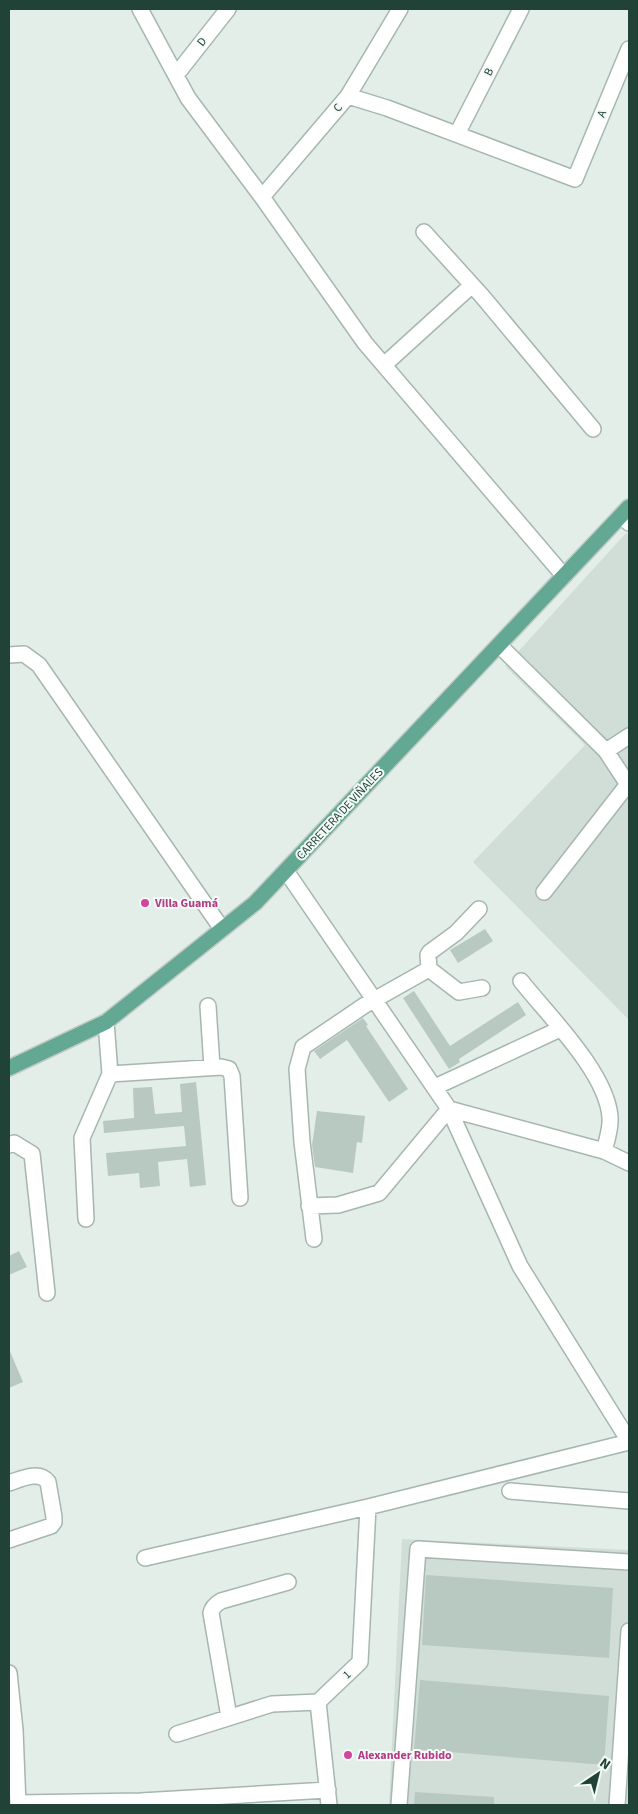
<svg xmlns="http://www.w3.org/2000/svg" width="638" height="1814" font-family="'Source Sans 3',sans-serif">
<rect width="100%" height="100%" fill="#e3eee8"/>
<path fill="#d1ded7" d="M626,533L629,535V1020L473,862L585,745L505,666Z
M402,1539L629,1550V1805H389Z"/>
<path fill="#b8c9c1" d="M485,929L493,941L458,963L450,950Z
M414,991L450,1046L518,1002L526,1015L459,1059L460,1062L449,1069L403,998Z
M363,1018L368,1025L366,1026L408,1089L389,1102L347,1040L320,1059L314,1051Z
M196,1082L206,1185L190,1187L187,1159L158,1162L160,1186L140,1188L139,1173L108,1176L106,1153L186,1146L184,1126L104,1133L103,1121L134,1118L133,1088L152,1087L155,1114L182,1112L180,1084Z
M317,1111L365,1116L362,1143L357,1142L353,1173L315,1167L312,1145Z
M19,1251L27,1267L9,1275V1256Z
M9,1349L23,1382L9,1388Z
M426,1575L613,1588L609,1658L422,1645Z
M420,1680L609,1696L604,1765L414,1749Z
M415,1792L494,1797V1805H414Z"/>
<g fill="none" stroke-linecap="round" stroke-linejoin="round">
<defs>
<path id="minor" d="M140,9L188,98L262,197L365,343L564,576
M176,75L228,9
M348,96L387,108L575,179L629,49
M457,134L521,9
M262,197L348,96L400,9
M424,232L482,296L593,429
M384,365L471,286
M621,516L629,523
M499,645L606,751L629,786
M9,655L24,654L39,665L222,929
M606,751L629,736
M286,871L449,1109L520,1266L629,1441
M544,892L628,784
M479,909L456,933L430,952L428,955L429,969L459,992L482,988
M521,981C548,1015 607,1073 610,1117C611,1128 607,1140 604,1151
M208,1006L212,1067
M106,1022L110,1074L221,1067L229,1069L232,1076L240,1198
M435,1087L560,1029
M9,1145L14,1143L32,1154L47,1293
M309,1206L338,1205L379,1193L449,1109L604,1151L629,1163
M86,1219L82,1138L110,1074
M314,1239L302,1142L297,1069L303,1047L365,1005L429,969
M9,1483C21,1479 39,1470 48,1482L54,1517V1522L51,1526L9,1540
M510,1491L629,1501
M145,1558L368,1507L629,1442
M9,1673L15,1730L18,1805
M229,1717L211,1613C212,1607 216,1604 221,1601L288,1582
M177,1734L272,1704L318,1702
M18,1803L141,1801L328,1790
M329,1805L318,1702L360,1662L368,1507
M399,1805L418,1549L629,1562
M617,1805L629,1631"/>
<path id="major" d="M9,1068L106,1022L255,903L629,507"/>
</defs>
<use href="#minor" stroke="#a5b7af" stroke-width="18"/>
<use href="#major" stroke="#c1cac7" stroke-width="18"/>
<use href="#minor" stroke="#fff" stroke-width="15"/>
<use href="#major" stroke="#63a893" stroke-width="15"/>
</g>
<g fill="#d1479c" stroke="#f4faf7" stroke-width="2">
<circle cx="145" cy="903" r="5"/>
<circle cx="348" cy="1755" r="5"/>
</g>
<g text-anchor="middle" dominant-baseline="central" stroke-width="4" stroke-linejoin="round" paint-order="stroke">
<g font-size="12" fill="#204237" stroke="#f4faf7">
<text transform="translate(202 42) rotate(-52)">D</text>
<text transform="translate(489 72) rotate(-63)">B</text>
<text transform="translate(338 108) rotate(-50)">C</text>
<text transform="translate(602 114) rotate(-68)">A</text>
<text transform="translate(340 814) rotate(-47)">CARRETERA DE VIÑALES</text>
<text transform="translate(347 1675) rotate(-43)">1</text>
</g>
<g font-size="12" font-weight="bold" fill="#b23c85" stroke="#f4faf7" text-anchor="start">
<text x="155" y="903">Villa Guamá</text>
<text x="358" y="1755">Alexander Rubido</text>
</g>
</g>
<rect width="638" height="1814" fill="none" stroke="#204237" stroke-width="20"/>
<g transform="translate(598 1774) rotate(35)" stroke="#f4faf7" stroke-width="4" paint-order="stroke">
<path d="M0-4L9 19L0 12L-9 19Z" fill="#204237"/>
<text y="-8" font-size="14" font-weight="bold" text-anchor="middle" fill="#204237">N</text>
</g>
</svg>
